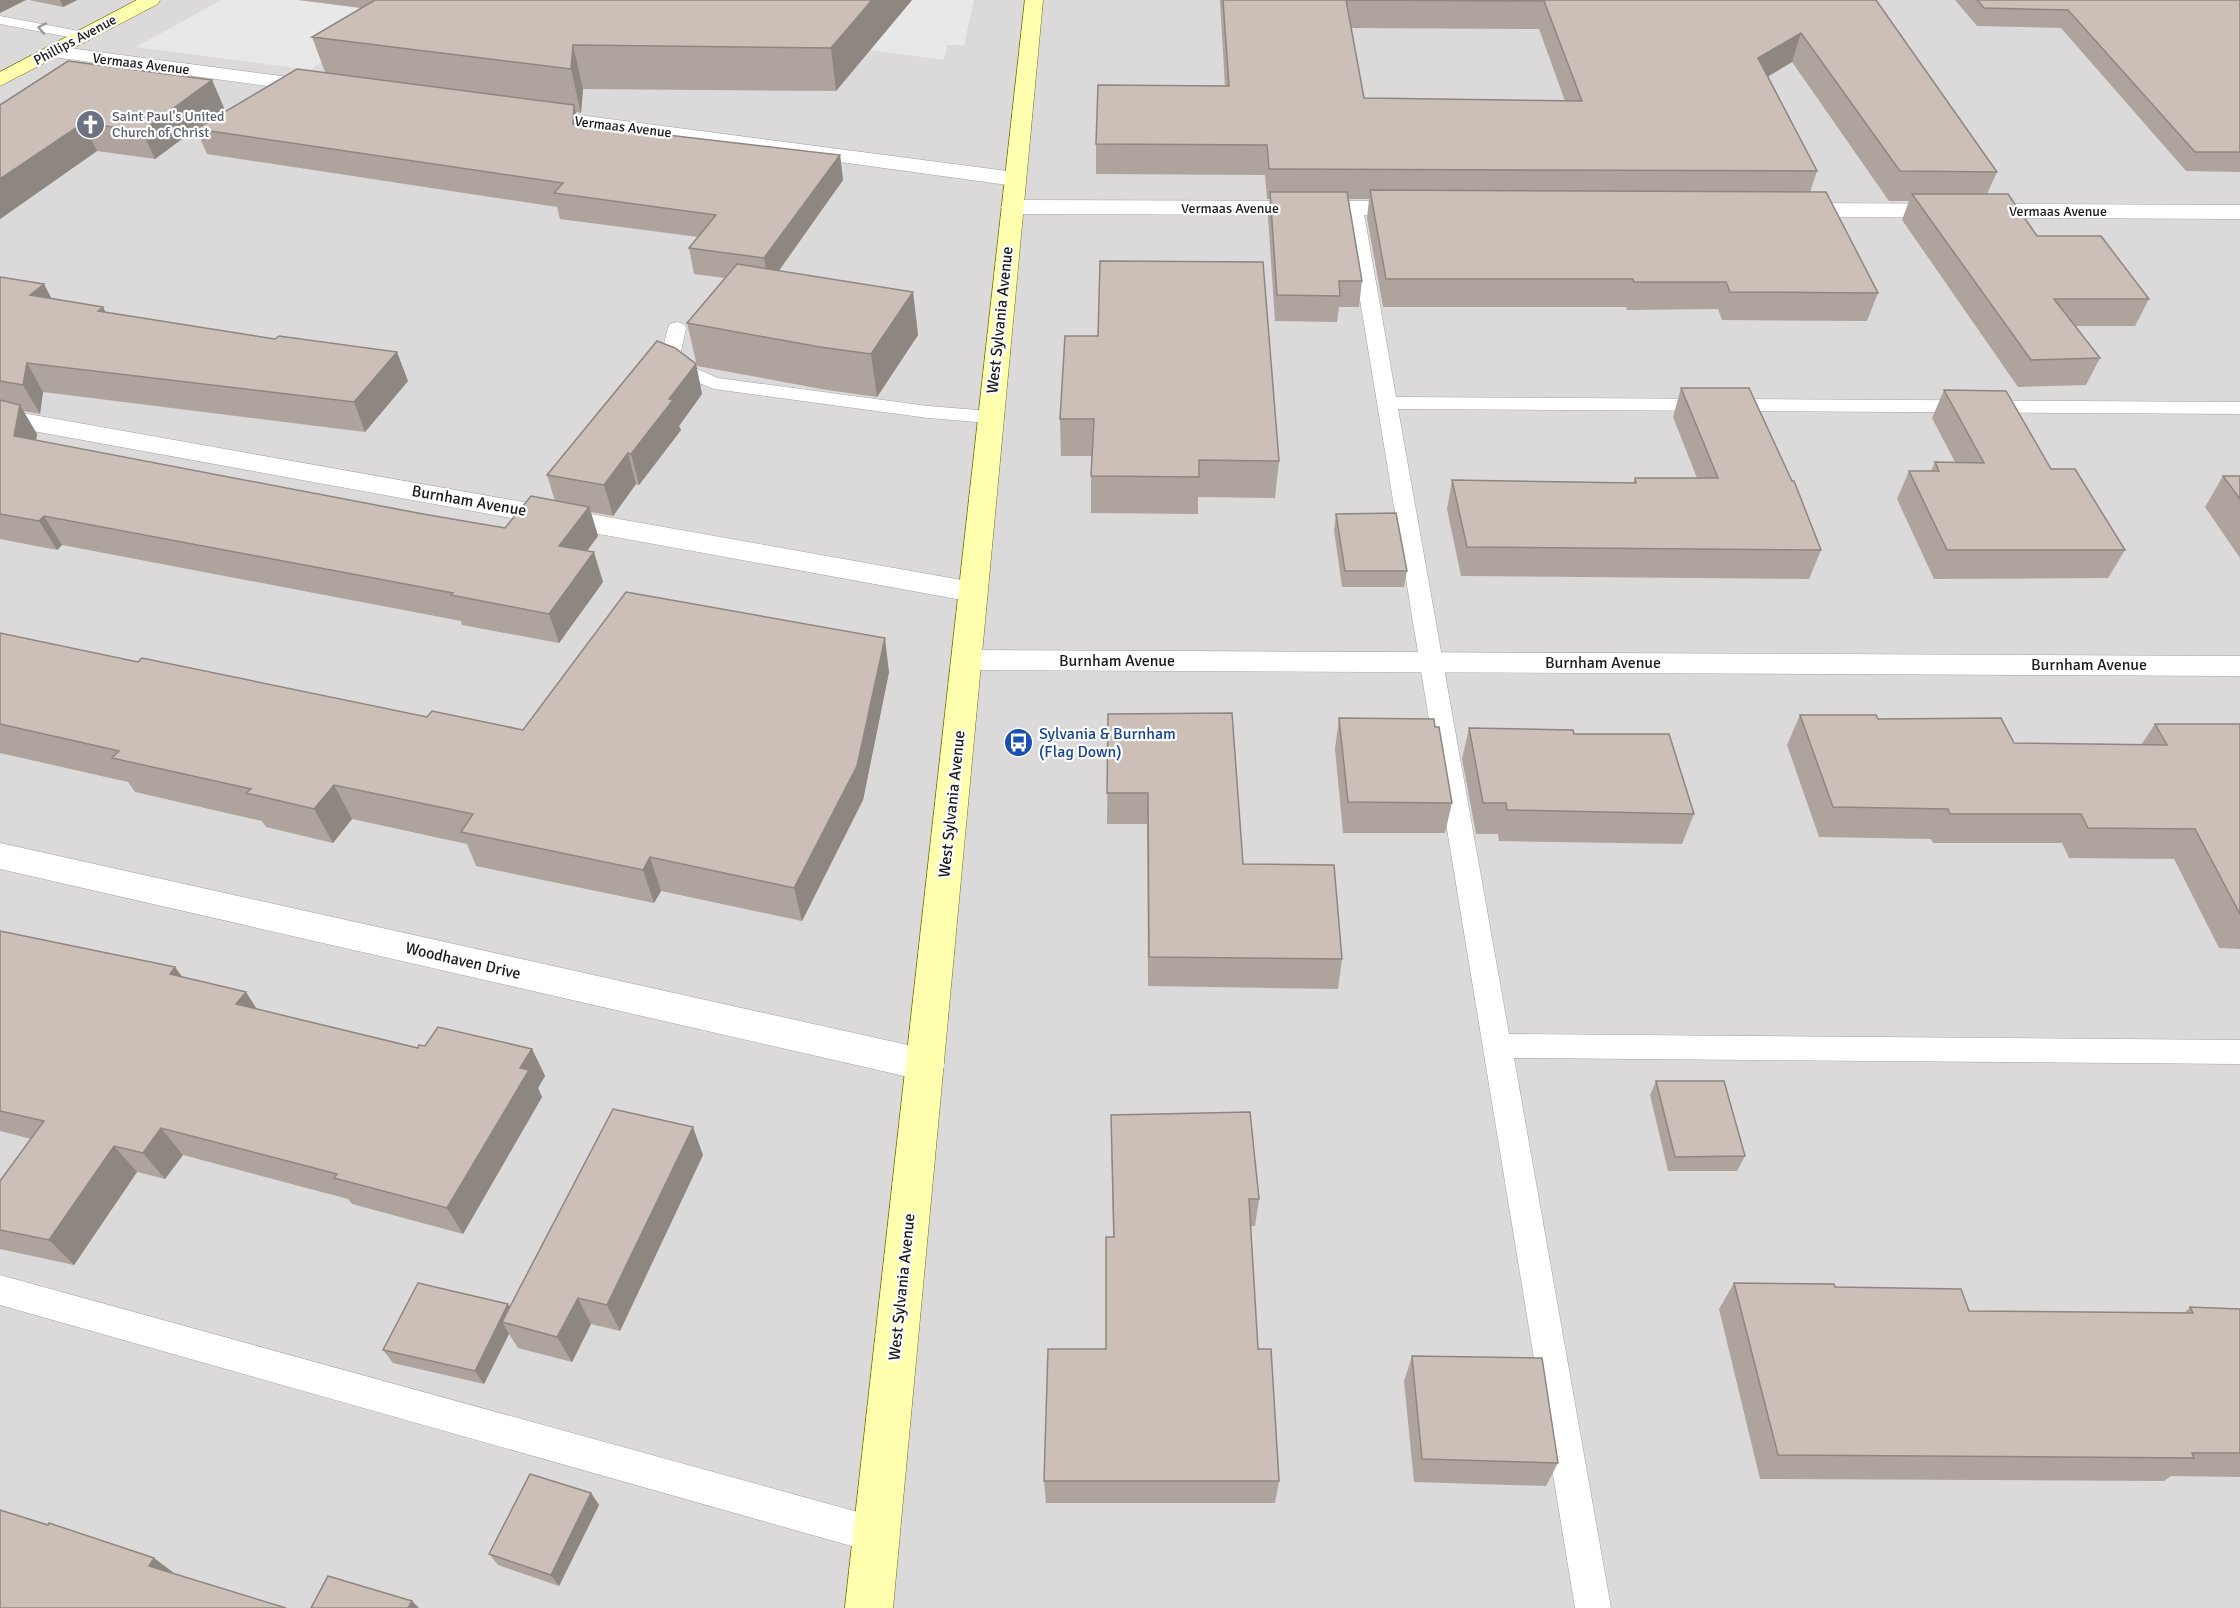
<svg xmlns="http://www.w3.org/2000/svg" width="2240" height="1608" font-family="Signika,sans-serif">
<rect width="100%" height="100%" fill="#efeae1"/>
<path fill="#dbd9d9" d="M0,0H2240V1608H0Z"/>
<path fill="#e8e8e8" d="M221,0H298L391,12L310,70L136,47Z
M912,0H974L964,45H947L944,60L869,50Z"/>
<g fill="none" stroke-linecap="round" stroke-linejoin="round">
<defs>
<path id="lane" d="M0,16L84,32L91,36L84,40L0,24Z
M1354,203L1360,204L1363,208L1396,397L2240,402V414L1398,409L1509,1034L2240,1040V1064L1514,1058L1611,1608H1575L1345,208L1348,204Z
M677,322L684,324L686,328L679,361L718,378L928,406L990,411L997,413L1000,417L997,421L990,423L928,418L714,389L662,368L659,364L668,328L670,324Z
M0,1275L876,1517L889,1522L894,1535L889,1548L876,1553L0,1305Z"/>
<path id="street" d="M53,46L319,81L326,83L329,87L326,91L319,93L46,56L43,52L46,48Z
M533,109L1015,172L1023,174L1026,179L1023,184L1015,186L526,119L523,115L526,111Z
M1012,200L1413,201L1421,203L1424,208L1421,213L1413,215L1012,214L1004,212L1001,207L1004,202Z
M1791,203L2240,205V219L1791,217L1783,215L1780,210L1783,205Z
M0,409L973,582L983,585L988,592L983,599L973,602L0,425Z
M966,650L2240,656V676L966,670L955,667L951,660L955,653Z
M0,843L926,1049L939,1054L945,1065L939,1076L926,1081L0,869Z"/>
<path id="secondary" d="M137,0H160L158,4L0,86V72Z
M1025,0H1043L893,1608H845Z"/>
</defs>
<use href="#lane" stroke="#a3a3a3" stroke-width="1"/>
<use href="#street" stroke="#a3a3a3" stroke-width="1"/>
<use href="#secondary" stroke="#6f7700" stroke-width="1"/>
<use href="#lane" fill="#fff" fill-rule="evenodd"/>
<use href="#street" fill="#fff" fill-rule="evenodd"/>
<use href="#secondary" fill="#feffaf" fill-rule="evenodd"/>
</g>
<path fill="#afa49d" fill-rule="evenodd" d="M29,0H77L63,7Z
M298,0H912L836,91L583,89L581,113L576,112L579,125L840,155L843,180L779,271L913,292L918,335L877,397L827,390L697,366L687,323L725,278L694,274L689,248L698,237L560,219L557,207L207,154L196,129L325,72L312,37L361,8Z
M1220,0H1876L1997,172L1987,194L2037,236L2149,299L2135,326H2075L2100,358L2086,385L2018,387L1902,220L1909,201H1889L1792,62L1768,76L1817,171L1810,192L1878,293L1867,321L1722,320L1718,309L1627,310L1626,307H1383L1367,218L1369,199H1348L1362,281L1359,307H1339L1337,322L1275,321L1268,217L1270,199H1267L1265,175L1096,174V144L1225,86ZM1351,28L1539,29L1565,101L1364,98Z
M1955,0H2240V172L2186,171L2061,28L1977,26Z
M212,80L224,108L155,159L97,151L0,219V105Z
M0,277L52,299L105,312L408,381L365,432L43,392L40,414L23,411L37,434L36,440L423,514L505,528L555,501L547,475L696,364L702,394L679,426L681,430L639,485L636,484L613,516L591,512L598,536L587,551L603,582L559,643L462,625L461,621L62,545L57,550L0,539Z
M1065,336L1279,461L1275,498L1198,497V514L1091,513V476L1092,456H1061L1060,419Z
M1681,388L1821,550L1809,579L1461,576L1447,509L1452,480L1633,483L1635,478H1697L1673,417Z
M1944,390L2051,469L2125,550L2108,578L1934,579L1897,499L1909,471H1931L1935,462H1955L1932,418Z
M2223,476H2240V558L2205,507Z
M1336,514L1407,571L1404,587H1342L1334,530Z
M0,633L138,662L427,717L523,730L889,672L863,800L802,921L661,891L654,903L476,866L467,844L352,819L333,843L266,827L262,821L135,792L128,782L0,753Z
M1108,714L1243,864L1342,959L1338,989L1148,986L1147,824H1107Z
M1800,715L1878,719L2014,743L2141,745L2155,724H2240V949L2219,948L2174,859L2069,858L2062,843H1933L1931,839L1819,837L1787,745Z
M1339,718L1452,803L1445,833H1343L1335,749Z
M1469,728L1574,734L1694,814L1682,844L1499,841L1498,834H1476L1462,759Z
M0,931L175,967L182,977L257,1009L418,1048L425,1046L532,1049L545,1076L538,1088L542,1097L463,1234L352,1204L348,1199L183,1155L165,1179L137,1172L74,1265L0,1249V1181L31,1139L0,1131Z
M1656,1081L1745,1156L1737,1171H1668L1650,1095Z
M1111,1115L1259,1199L1255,1226H1250L1258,1349L1279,1481L1275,1503H1046L1044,1481L1106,1349L1113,1237Z
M703,1155L620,1331L591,1324L572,1362L518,1348L509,1334L484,1384L393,1363L383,1350L510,1306Z
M1734,1283L1835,1287L1969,1311L2184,1313L2190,1307L2240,1309V1477L2171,1476L2164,1481L1760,1479L1719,1309Z
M1412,1356L1558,1463L1546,1486L1414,1482L1404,1381Z
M591,1493L599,1505L559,1586L498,1565L489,1554Z"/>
<path fill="#8e8680" d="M0,0H26L0,13Z
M60,0H77L63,7Z
M872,0H912L836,91L831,48Z
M1801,33L1792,62L1750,87L1758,58Z
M573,45L583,89L581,113L571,69Z
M212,80L224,108L155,159L142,131Z
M574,105L580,130L573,124Z
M83,123L97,151L0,219V179Z
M840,155L843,180L769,284L764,258Z
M44,284L59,313L30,295Z
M913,292L918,335L877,397L871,354Z
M103,307L117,335L98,311Z
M397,352L408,381L365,432L354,402Z
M27,363L43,392L40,414L23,385Z
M696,364L702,394L679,426L681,430L639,485L631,454L669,399Z
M20,405L37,434L32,465L14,436Z
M628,453L636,484L613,516L604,485Z
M589,507L598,536L568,576L559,546Z
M44,516L62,545L57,550L39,521Z
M594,552L603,582L559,643L549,614Z
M885,638L889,672L863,800L802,921L794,888Z
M334,785L352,819L333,843L314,809Z
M650,857L661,891L654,903L643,870Z
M175,967L195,995L170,974Z
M246,992L264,1020L236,1004Z
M532,1049L545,1076L538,1088L542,1097L463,1234L447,1208L520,1068Z
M693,1127L703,1155L620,1331L607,1305Z
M161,1128L183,1155L165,1179L143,1153Z
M114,1146L137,1172L74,1265L49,1240Z
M578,1298L591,1324L572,1362L557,1337Z
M508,1304L517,1317L502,1322L509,1334L484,1384L475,1371Z
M591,1493L599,1505L559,1586L551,1575Z
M154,1558L182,1579L149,1566Z
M412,1601L419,1608H408Z"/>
<path fill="#cbbfb7" stroke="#8e8680" stroke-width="1.5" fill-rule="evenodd" d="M375,0H872L831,48L573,45L571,69L312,37Z
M1223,0H1876L1997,172L1900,171L1801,33L1758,58L1817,171L1269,169L1267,145L1096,144L1098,85L1229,86ZM1346,0L1544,1L1582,101L1364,98Z
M1977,0H2240V152H2195L2068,10L1984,8Z
M68,61L212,80L142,131L83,123L0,179V105Z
M297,69L574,105L573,124L840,155L764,258L689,248L716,215L554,193L563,183L196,129Z
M1370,190L1826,192L1878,293L1730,292L1726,282H1634L1633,279H1386Z
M1270,192H1347L1362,281H1339L1340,296L1277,295Z
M1912,194H2008L2037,236H2101L2149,299H2054L2100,358L2031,360Z
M1100,261L1263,262L1279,461L1199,460V477L1091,476L1094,419H1060L1065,336H1098Z
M737,264L913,292L871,354L820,347L687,323Z
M0,277L44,284L30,295L103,307L98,311L275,339L279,336L397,352L354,402L27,363L23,385L0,381Z
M657,341L675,348L696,364L669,399L673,400L631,454L628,453L604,485L547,475Z
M1681,388H1749L1792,481H1794L1821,550L1467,547L1452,480L1636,483L1635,478H1718Z
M1944,390L2006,391L2051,469H2075L2125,550H1947L1909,471H1939L1935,462L1984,463Z
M0,400L20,405L14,436L423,514L505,528L531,496L589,507L559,546L594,552L549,614L451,595L453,593L44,516L39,521L0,514Z
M2223,476H2240V499Z
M1396,513L1407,571H1345L1336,514Z
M626,592L885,638L857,766L794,888L650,857L643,870L461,832L473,814L334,785L314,809L246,793L251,789L112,758L119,751L0,724V633L138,662L142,658L427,717L432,711L523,730Z
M1232,713L1243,864L1334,865L1342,959L1149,957L1148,793H1107L1108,714Z
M1800,715H1876L1878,719L2001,718L2014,743L2167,745L2155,724H2240V914L2195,829L2088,828L2081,814H1950L1948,809L1833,807Z
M1339,718L1434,719L1435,727H1439L1452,803L1348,802Z
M1469,728L1573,730L1574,734H1669L1694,814L1507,810L1506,803H1483Z
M0,931L175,967L170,974L246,992L236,1004L418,1048L419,1045L425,1046L438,1027L532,1049L520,1068L529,1070L447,1208L334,1178L337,1174L161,1128L143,1153L114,1146L49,1240L0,1230V1181L44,1121L0,1111Z
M1656,1081H1724L1745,1156L1675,1157Z
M613,1109L693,1127L607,1305L578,1298L557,1337L502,1322Z
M1250,1112L1259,1199H1249L1258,1349H1271L1279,1481H1044L1048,1349H1106V1237H1114L1111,1115Z
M418,1283L508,1304L475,1371L383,1350Z
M1734,1283L1834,1284L1835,1287L1961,1289L1969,1311L2193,1313L2190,1307L2240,1309V1453H2192L2194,1458L1778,1455Z
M1412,1356L1542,1358L1558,1463L1422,1459Z
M530,1474L591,1493L551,1575L489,1554Z
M0,1510L48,1525L49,1523L154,1558L149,1566L286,1608H0Z
M328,1576L412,1601L408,1608H311Z"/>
<defs><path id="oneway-chevron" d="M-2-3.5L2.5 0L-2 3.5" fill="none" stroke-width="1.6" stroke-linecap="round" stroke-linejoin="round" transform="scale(1.5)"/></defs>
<use stroke="#999" href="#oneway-chevron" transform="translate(42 28) rotate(-169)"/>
<defs>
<symbol id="church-disc" viewBox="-11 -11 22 22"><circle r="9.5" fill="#6b7280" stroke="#fff"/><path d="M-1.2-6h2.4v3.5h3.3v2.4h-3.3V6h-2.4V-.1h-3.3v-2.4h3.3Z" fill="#fff"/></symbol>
<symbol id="bus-disc" viewBox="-11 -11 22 22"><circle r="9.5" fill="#1a4fb4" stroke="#fff"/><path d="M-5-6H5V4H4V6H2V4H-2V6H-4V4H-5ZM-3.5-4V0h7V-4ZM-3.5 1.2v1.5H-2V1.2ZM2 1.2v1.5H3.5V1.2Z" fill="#fff"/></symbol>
</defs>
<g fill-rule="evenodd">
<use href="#church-disc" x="74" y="108" width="33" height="33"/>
<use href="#bus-disc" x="1002" y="726" width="33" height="33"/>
</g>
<g text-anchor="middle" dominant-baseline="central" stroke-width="4.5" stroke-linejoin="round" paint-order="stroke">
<g font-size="14" fill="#1c1c1c" stroke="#fff">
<text transform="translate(75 40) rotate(-28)">Phillips Avenue</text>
<text transform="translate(141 64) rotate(7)">Vermaas Avenue</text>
<text transform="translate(623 127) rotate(7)">Vermaas Avenue</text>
<text x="1230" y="208">Vermaas Avenue</text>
<text x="2058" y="211">Vermaas Avenue</text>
</g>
<g font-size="14" fill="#5b616d" stroke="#fff" text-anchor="start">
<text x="112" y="116">Saint Paul's United<tspan x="112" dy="16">Church of Christ</tspan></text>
</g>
<g font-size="16" fill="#1c1c1c" stroke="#fff">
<text transform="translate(1000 320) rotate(-84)">West Sylvania Avenue</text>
<text transform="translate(469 501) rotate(10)">Burnham Avenue</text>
<text x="1117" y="661">Burnham Avenue</text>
<text x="1603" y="663">Burnham Avenue</text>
<text x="2089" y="665">Burnham Avenue</text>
<text transform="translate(952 804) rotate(-84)">West Sylvania Avenue</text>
<text transform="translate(463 961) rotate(13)">Woodhaven Drive</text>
<text transform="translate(902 1287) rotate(-84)">West Sylvania Avenue</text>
</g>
<g font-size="16" fill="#164399" stroke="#fff" text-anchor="start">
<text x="1039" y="734">Sylvania &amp; Burnham<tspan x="1039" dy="18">(Flag Down)</tspan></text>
</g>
</g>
</svg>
